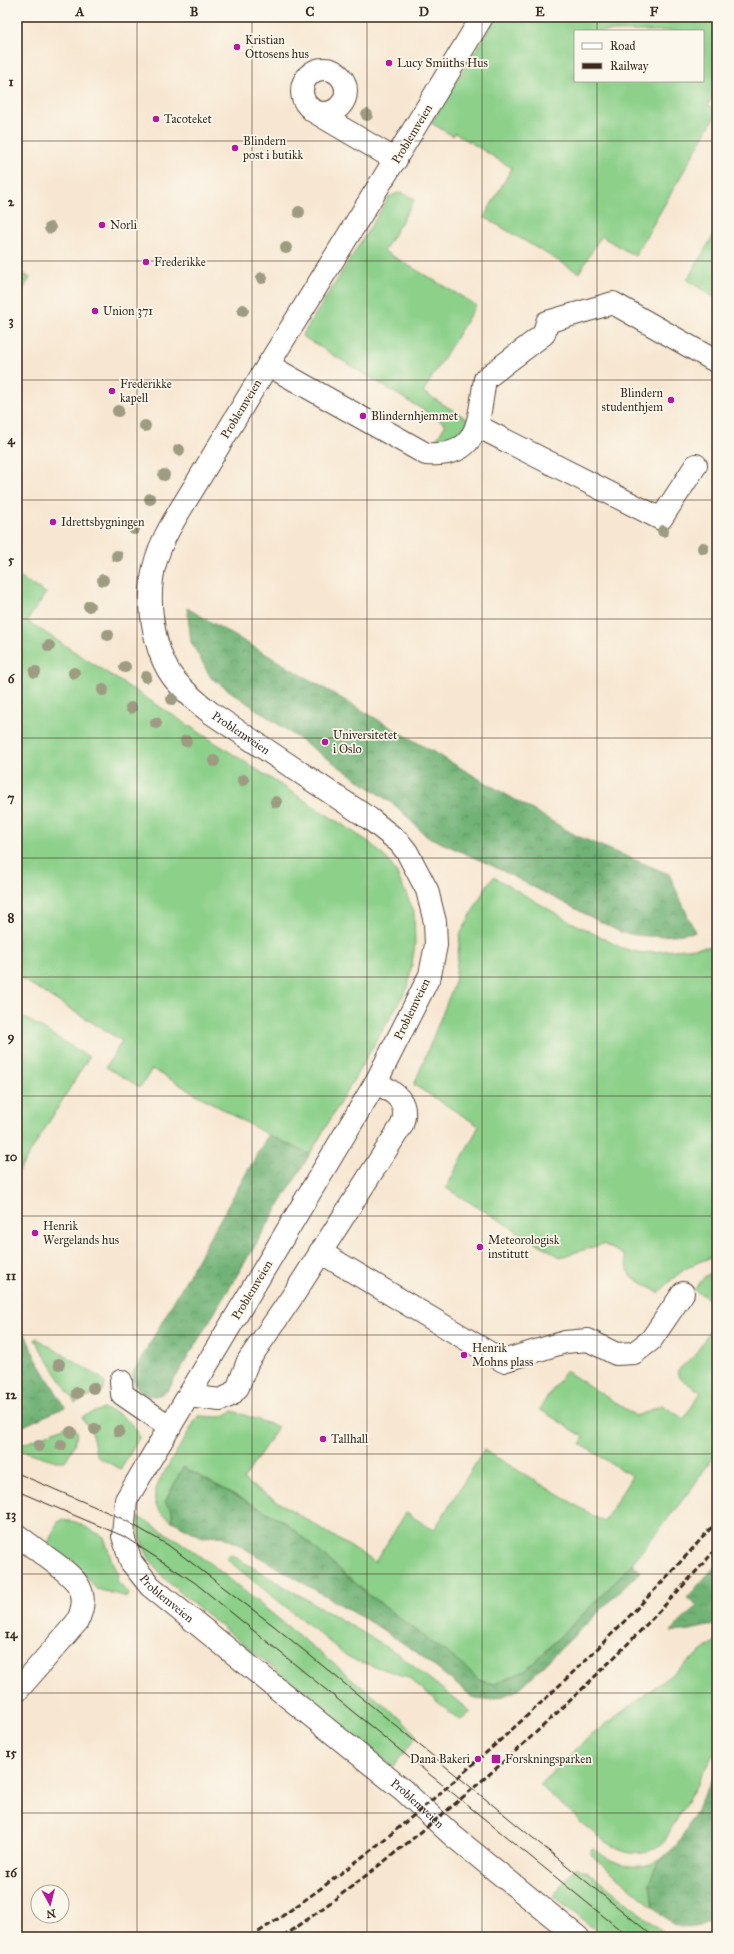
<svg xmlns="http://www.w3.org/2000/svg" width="734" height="1954" font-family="'IM FELL Great Primer',serif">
<defs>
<pattern id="forest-crowns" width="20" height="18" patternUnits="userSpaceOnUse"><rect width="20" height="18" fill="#71b276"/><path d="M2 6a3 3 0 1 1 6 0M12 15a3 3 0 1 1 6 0" fill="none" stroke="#5e9160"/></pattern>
</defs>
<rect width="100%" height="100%" fill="#fbf7ec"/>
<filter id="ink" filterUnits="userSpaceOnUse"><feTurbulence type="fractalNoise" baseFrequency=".025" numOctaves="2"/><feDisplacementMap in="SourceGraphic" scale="8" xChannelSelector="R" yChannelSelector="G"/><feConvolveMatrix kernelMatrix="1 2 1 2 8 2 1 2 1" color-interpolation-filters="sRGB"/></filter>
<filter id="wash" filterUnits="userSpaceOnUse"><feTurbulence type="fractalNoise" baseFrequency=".012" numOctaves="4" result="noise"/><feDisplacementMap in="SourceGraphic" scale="16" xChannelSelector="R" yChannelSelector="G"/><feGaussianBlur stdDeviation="0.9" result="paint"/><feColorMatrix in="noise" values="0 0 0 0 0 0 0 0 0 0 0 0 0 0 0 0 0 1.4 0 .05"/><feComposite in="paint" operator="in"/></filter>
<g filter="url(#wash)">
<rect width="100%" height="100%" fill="#f7e7d2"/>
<path fill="#8cd08a" stroke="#647d54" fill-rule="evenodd" d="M496,17H717V89L708,105L717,110V113L635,256L601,236L579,273L484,217L512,168L455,133L453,136L431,123ZM575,31H703V81H575Z
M400,192L415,199L384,251L476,305L423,392L469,420L455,443L433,445L446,424L302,336L389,197Z
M717,229V299L687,280Z
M17,270L30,278L17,300Z
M17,576L46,593L27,621L369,842L387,859L395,870L414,911L415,945L408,987L310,1154L268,1135L152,1069L140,1087L106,1067L122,1041L17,976Z
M494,877L569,921L622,948L642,953L717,946V1256C692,1262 675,1274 659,1293L630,1276L624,1255L603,1244L560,1257L446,1188L479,1126L414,1085L455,982L460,935L487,885Z
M17,1013L89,1057L17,1174Z
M717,1270V1304L694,1290L705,1276Z
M717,1318V1451L692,1488L625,1572L525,1671L495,1684L479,1680L463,1665L369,1595L285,1522L183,1467L165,1502L172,1511V1521C154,1510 151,1500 159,1481L198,1416L221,1417L233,1411L278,1427L243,1480L375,1562L406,1513L434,1530L484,1450L604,1522L632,1476L580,1444L584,1437L539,1409L566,1371L636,1416L662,1405L684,1419L701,1392L679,1378L677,1371L695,1355Z
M36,1338L101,1378L105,1384L103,1391L75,1403L35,1340Z
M102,1409C114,1409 139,1425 139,1438L121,1469L99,1458L96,1454L92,1433L82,1417Z
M68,1425L72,1426L78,1433L72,1450L65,1461H56L17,1449V1447Z
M138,1517L176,1539L216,1568L400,1718L417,1736L393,1767L169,1583C151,1565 138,1544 138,1517Z
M62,1520L76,1522L104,1537L111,1559L118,1575L116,1581L129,1593L127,1597L96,1589C84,1571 65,1558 47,1545L58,1522Z
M230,1554L397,1653L471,1712L461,1720L458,1719L408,1677L354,1660L347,1656L241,1571L227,1559Z
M717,1640V1748L665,1840C634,1871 605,1842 579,1821L576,1817L539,1785L589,1737Z
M592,1849C597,1850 601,1854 605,1857C624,1867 641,1870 660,1860L650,1883L653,1907L590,1854Z
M576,1867L594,1876L669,1937H604L553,1896Z"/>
<path fill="url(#forest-crowns)" stroke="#566e4a" d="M187,608L577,836L669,874L695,932C669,936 646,939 620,932L493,866L426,836L396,806L211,678L191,642Z
M268,1135L310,1154L168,1390C152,1403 133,1393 133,1373Z
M17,1329L25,1334L35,1357L65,1407L17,1429Z
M183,1467L285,1522L369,1595L463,1665L479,1680L486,1683L495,1684L525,1671L601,1597L632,1563L640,1572L518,1690C504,1696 491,1702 475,1699L416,1652L380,1628L232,1541L221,1536L202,1537L172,1521V1511L165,1502Z
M717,1564V1625C701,1626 687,1633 671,1631L697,1606L687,1598Z
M717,1771V1916C707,1924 692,1931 678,1926C670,1924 660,1912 653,1907L650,1883L660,1860L677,1845L688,1826Z"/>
</g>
<g filter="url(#ink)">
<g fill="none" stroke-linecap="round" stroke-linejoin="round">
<defs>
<g id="minor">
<path id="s1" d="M482,17C406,143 328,268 250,394C232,424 214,454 196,484C178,514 156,544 152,579C148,610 155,656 175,680C186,693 198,703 211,713L370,819L399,842L407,852L427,890L435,922L436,945L430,975L376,1082L126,1500L123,1536L131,1562L150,1586L403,1790L453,1836L578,1937"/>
<circle cx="324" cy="91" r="22"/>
<path d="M313,111L396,160"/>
<path d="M268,365L426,454C480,458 478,421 485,379L544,334L547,322L613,303L717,362"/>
<path d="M477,426L661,519L696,465"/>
<path d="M320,1252L503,1361L565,1342L588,1340L616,1354L634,1353L651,1340L683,1293"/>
<path d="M121,1381L122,1394L170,1427"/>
<path d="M189,1396L220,1400L231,1395L238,1387L248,1361L294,1294L402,1125C410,1101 395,1093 376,1082"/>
<path d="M17,1535C29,1544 41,1553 52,1561C76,1579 92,1591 77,1622L17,1691"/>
</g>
</defs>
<use href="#minor" stroke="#574639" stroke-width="24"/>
<use href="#minor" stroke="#fff" stroke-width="22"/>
<path stroke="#3b2a1e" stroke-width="1" d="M17,1473L123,1519L168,1545L184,1557L274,1626L654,1937
M17,1491L123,1536L194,1582L629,1937"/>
<path stroke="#3b2a1e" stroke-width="3" stroke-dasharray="6 3" stroke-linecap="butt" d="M251,1937C332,1884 407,1823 479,1759C563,1685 643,1606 717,1521
M283,1937C442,1824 588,1694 717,1548"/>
</g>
<g fill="#9d9b81">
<circle cx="367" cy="115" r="6"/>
<circle cx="299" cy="212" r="6"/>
<circle cx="50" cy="228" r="6"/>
<circle cx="286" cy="248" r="6"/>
<circle cx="262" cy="278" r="6"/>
<circle cx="243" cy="310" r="6"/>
<circle cx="118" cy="411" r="6"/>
<circle cx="145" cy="426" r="6"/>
<circle cx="179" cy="450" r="6"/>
<circle cx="164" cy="475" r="6"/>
<circle cx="150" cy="499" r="6"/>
<circle cx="134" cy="529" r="6"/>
<circle cx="663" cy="531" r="6"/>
<circle cx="703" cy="548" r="6"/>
<circle cx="117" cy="556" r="6"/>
<circle cx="103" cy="580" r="6"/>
<circle cx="89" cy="606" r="6"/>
<circle cx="108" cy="635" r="6"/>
<circle cx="49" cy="646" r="6"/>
<circle cx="125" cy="667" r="6"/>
<circle cx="35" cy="672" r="6"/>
<circle cx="74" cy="673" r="6"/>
<circle cx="146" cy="677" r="6"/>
<circle cx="103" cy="690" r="6"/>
<circle cx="172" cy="699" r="6"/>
<circle cx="131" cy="708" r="6"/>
<circle cx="156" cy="723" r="6"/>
<circle cx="186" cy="741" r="6"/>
<circle cx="214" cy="761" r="6"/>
<circle cx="243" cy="780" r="6"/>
<circle cx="276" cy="802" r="6"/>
<circle cx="59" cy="1364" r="6"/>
<circle cx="93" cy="1388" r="6"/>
<circle cx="77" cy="1393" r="6"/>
<circle cx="95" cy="1429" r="6"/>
<circle cx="119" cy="1431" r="6"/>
<circle cx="71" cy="1432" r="6"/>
<circle cx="61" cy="1445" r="6"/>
<circle cx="39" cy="1446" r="6"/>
</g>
</g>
<path fill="none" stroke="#3b2a1e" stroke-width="1" stroke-opacity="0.55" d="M137,17V1937M252,17V1937M367,17V1937M482,17V1937M597,17V31M597,81V1937M17,141H717M17,261H717M17,380H717M17,500H717M17,619H717M17,738H717M17,858H717M17,977H717M17,1096H717M17,1216H717M17,1335H717M17,1454H717M17,1574H717M17,1693H717M17,1813H717"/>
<g fill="#b5179e" stroke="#fbf7ec" stroke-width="1.5">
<circle cx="237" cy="47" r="4"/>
<circle cx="389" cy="63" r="4"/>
<circle cx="156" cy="119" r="4"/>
<circle cx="235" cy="148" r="4"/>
<circle cx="102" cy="225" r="4"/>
<circle cx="146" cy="262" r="4"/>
<circle cx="95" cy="311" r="4"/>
<circle cx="112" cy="391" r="4"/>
<circle cx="671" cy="400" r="4"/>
<circle cx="363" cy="416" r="4"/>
<circle cx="53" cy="522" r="4"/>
<circle cx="325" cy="742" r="4"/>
<circle cx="35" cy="1233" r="4"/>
<circle cx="480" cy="1247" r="4"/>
<circle cx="464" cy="1355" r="4"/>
<circle cx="323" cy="1439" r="4"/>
<circle cx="478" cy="1759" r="4"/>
<rect x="491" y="1754" width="10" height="10" rx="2"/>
</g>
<g text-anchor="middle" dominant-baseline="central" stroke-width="3.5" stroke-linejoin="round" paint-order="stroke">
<g font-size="12" fill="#3b2a1e" stroke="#fbf7ec" text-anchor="start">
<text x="245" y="40">Kristian<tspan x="245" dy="14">Ottosens hus</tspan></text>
<text x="397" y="63">Lucy Smiiths Hus</text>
<text x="164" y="119">Tacoteket</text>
<text x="243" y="141">Blindern<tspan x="243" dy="14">post i butikk</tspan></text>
<text x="110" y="225">Norli</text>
<text x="154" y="262">Frederikke</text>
<text x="103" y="311">Union 371</text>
<text x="120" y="384">Frederikke<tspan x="120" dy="14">kapell</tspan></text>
<text x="663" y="393" text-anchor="end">Blindern<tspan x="663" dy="14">studenthjem</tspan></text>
<text x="371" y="416">Blindernhjemmet</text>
<text x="61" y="522">Idrettsbygningen</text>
<text x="333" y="735">Universitetet<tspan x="333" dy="14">i Oslo</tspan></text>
<text x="43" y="1226">Henrik<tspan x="43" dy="14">Wergelands hus</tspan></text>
<text x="488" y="1240">Meteorologisk<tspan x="488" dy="14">institutt</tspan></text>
<text x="472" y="1348">Henrik<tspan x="472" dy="14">Mohns plass</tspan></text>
<text x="331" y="1439">Tallhall</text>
<text x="470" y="1759" text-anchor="end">Dana Bakeri</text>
<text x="505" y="1759">Forskningsparken</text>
</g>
<g font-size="12" fill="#3b2a1e" stroke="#fbf7ec">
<text transform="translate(412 134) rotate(-59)">Problemveien</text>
<text transform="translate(241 409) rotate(-59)">Problemveien</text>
<text stroke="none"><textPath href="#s1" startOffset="844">Problemveien</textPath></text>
<text transform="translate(412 1009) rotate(-64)">Problemveien</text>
<text transform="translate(252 1290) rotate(-59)">Problemveien</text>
<text stroke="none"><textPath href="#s1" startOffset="1900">Problemveien</textPath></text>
<text stroke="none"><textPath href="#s1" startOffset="2224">Problemveien</textPath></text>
</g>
</g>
<rect width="734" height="1954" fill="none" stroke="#fbf7ec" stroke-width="44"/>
<rect x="574" y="30" width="130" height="52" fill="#fbf7ec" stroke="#aea59a"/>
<rect x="582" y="43" width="20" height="6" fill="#ffffff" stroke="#aea59a"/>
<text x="610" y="50" font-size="12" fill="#3b2a1e">Road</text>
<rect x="582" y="63" width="20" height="6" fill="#3b2a1e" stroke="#aea59a"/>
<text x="610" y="70" font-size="12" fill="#3b2a1e">Railway</text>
<g transform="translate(50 1904) rotate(173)"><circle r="19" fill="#fbf7ec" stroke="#aea59a"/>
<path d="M0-3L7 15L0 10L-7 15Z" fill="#b5179e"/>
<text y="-6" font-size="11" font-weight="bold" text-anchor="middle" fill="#3b2a1e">N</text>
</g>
<rect x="22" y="22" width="690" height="1910" fill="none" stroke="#3b2a1e" stroke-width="1.5"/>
<g font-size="13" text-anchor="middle" font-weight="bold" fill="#3b2a1e">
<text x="80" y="16">A</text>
<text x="194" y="16">B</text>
<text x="310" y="16">C</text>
<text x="424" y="16">D</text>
<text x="540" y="16">E</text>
<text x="654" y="16">F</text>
<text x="11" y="86">1</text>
<text x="11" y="206">2</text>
<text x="11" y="325">3</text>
<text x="11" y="444">4</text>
<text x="11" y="564">5</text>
<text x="11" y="683">6</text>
<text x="11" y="802">7</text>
<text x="11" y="922">8</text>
<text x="11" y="1041">9</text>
<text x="11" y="1161">10</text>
<text x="11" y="1280">11</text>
<text x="11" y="1399">12</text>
<text x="11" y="1519">13</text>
<text x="11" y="1638">14</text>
<text x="11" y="1757">15</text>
<text x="11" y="1877">16</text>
</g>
</svg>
